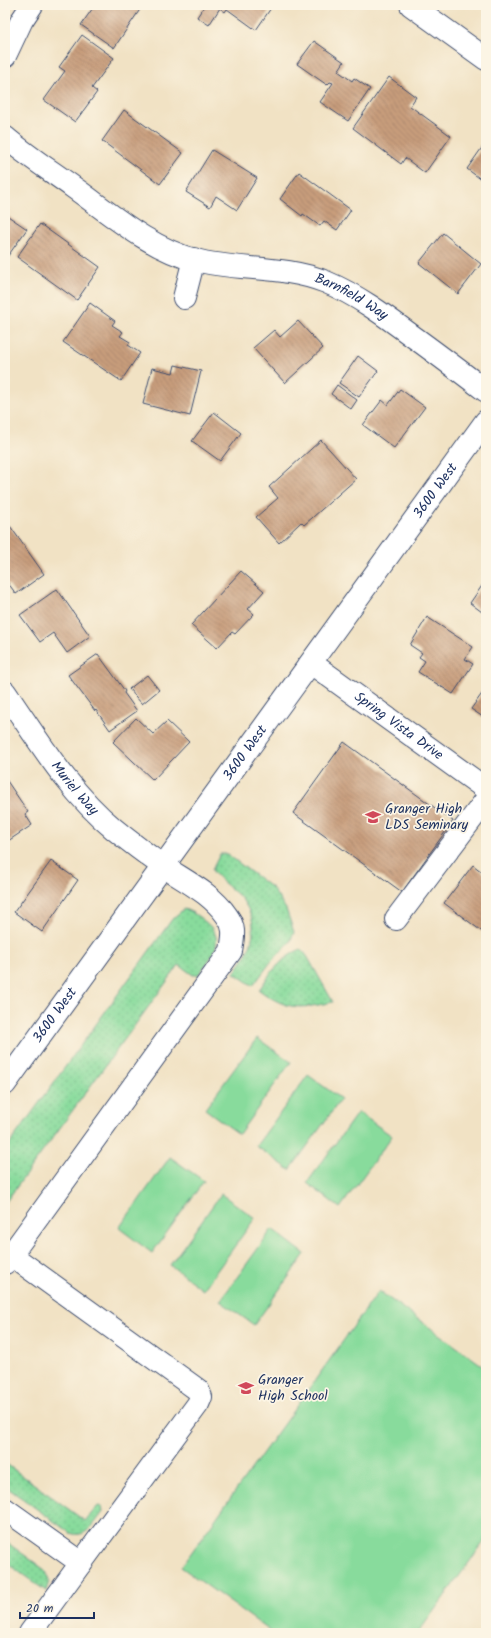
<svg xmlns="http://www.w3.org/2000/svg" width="491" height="1638" font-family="Kalam,sans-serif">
<defs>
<pattern id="grass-dots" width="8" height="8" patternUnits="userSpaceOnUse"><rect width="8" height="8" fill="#88db9c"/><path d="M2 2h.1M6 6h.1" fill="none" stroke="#75bc89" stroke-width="1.8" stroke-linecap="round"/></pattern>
<pattern id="building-back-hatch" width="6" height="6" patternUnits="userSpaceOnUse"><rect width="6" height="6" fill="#c89d7b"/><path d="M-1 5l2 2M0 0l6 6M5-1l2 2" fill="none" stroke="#a28068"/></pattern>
</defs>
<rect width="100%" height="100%" fill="#fcf5e5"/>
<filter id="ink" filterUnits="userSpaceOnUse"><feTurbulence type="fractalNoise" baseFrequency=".025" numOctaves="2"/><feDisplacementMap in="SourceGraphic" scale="8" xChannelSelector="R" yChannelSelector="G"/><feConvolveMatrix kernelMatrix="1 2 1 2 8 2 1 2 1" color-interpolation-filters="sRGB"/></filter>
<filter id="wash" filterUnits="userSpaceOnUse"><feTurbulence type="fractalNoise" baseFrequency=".012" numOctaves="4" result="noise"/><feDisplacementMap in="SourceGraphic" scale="16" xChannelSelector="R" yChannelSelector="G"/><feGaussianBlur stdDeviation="0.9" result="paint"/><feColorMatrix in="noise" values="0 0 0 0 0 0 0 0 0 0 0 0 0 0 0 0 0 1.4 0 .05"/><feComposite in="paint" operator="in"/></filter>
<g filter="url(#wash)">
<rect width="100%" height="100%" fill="#f1e2c4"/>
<path fill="url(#grass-dots)" stroke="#52857d" d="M220,854H227L272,888L286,909L294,932L290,942L270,963L253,986L234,973C253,948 263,923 239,896C230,887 220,881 212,870Z
M184,909C191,911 197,915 203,920C229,939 212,956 198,975H193L179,965L5,1203V1150L173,918Z
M301,949L307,956L333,1002C300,1009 288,1011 259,990C270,973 282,957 301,949Z
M5,1463L85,1521L98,1506L102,1507L103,1512C94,1524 86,1539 70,1533L5,1486Z
M5,1541L45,1570L49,1581L46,1591L5,1562Z"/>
<path fill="#88db9c" stroke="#52857d" d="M257,1038L291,1062L239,1134L205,1109Z
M308,1075L341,1099L290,1170L256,1146Z
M358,1112L392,1136L340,1208L307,1183Z
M170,1157L204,1181L152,1253L119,1228Z
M221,1194L255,1218L203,1290L170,1265Z
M272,1229L305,1254L254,1325L220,1301Z
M379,1291L486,1368V1539L418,1633H273L181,1567Z"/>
<g id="blocks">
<path fill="url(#building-back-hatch)" d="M95,5H143L114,48L81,25Z
M205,5H266L271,8L256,30L227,9L225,12L220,8L209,25L197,17Z
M82,35L114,58L92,88L97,92L75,122L44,100L65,71L59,67Z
M314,41L344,62L338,71L352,81L354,78L370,89L348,121L320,102L333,83L330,82L327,85L297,64Z
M389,77L416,97L410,106L451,136L425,173L405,158L401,164L353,128Z
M124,110L183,153L160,184L102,141Z
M486,142V183L467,169Z
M212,150L257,178L237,210L216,196L210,207L186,192Z
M299,172L351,210L337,230L324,221L320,226L303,214L302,216L280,199Z
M5,214L27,229L5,260Z
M40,224L100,267L77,300L17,257Z
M443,233L481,264L458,294L419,263Z
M90,303L115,321L112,325L123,332L120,336L130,342L128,345L140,353L121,381L63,342Z
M298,321L323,348L285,383L253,348L274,330L280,337Z
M358,356L378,371L359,397L339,383Z
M175,365L201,371L190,416L143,404L152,368L173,373Z
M337,385L357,400L351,409L331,394Z
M400,389L425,407L394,448L363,425L382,400L388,405Z
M214,412L241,433L220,461L192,441Z
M321,440L356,479L304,525L301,522L279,543L256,517L278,498L269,487Z
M10,526L44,574L16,594L8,583L6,585L5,583V530Z
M241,571L264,591L248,609L254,614L235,634L232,632L217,648L191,625Z
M486,580V615L470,603Z
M57,589L90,636L67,653L53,633L40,642L20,615Z
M427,617L473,647L465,659L473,664L453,694L418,672L425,661L419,657L422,653L410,645Z
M98,654L125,691L124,693L137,711L110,730L96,710L95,711L68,675Z
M147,675L159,690L142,704L129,689Z
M486,688V719L471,709Z
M136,718L153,734L167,721L189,742L153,780L113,742Z
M344,742L453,821L402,892L293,813Z
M5,778L28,812L25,814L32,825L5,843Z
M51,861L78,880L42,932L14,912Z
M473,865L486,875V931L484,933L444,903Z"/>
</g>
</g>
<g filter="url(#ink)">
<use href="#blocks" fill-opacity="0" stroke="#3b4a6d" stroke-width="1"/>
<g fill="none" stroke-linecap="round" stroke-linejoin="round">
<defs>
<g id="minor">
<path d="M411,5L486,59"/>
<path d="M5,56L22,20L32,5"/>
<path id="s1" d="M5,137C26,155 51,171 73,187C111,214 149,248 195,260C238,271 284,265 326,282C357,295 384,315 411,335C436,353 461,372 486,391"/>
<path d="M184,298L194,259"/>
<path id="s2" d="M311,663L486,789"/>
<path id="s3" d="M5,692C39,741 68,791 114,829C130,842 146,854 163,866C185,881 211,893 227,916C236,928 233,937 231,951L5,1263"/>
<path d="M396,919L486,800"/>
<path id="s4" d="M5,1084L486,421"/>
<path d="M11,1255L198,1390L201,1397L198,1404L81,1563"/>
<path d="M5,1509L81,1563L30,1633"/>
</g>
</defs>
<use href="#minor" stroke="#3b4a6d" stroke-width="24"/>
<use href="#minor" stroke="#fff" stroke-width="22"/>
</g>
</g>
<defs>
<symbol id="school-bare" viewBox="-9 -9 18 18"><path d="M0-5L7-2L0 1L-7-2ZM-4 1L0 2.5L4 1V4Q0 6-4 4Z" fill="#d1495b" stroke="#fcf5e5" stroke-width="2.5" paint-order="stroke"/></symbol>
</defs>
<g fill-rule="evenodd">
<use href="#school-bare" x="362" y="806" width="22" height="22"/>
<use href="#school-bare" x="235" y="1377" width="22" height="22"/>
</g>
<g text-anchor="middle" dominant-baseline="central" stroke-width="3.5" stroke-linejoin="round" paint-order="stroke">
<g font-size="14" fill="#1b2f5e" stroke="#fcf5e5">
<text stroke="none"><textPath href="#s1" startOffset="390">Barnfield Way</textPath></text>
<text stroke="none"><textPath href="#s4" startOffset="733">3600 West</textPath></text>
<text stroke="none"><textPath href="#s2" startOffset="108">Spring Vista Drive</textPath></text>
<text stroke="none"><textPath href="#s4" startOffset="409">3600 West</textPath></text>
<text stroke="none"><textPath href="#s3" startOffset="119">Muriel Way</textPath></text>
<text stroke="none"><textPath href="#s4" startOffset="85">3600 West</textPath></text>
</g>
<g font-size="14" fill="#1b2f5e" stroke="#fcf5e5" text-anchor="start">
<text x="385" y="809">Granger High<tspan x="385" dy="16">LDS Seminary</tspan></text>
<text x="258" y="1380">Granger<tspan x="258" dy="16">High School</tspan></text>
</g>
</g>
<rect width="491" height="1638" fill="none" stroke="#fcf5e5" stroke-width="20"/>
<path d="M20 1612v6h74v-6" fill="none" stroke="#1b2f5e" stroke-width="2"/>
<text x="26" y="1612" font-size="12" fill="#1b2f5e" stroke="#fcf5e5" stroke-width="3" paint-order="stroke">20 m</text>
</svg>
